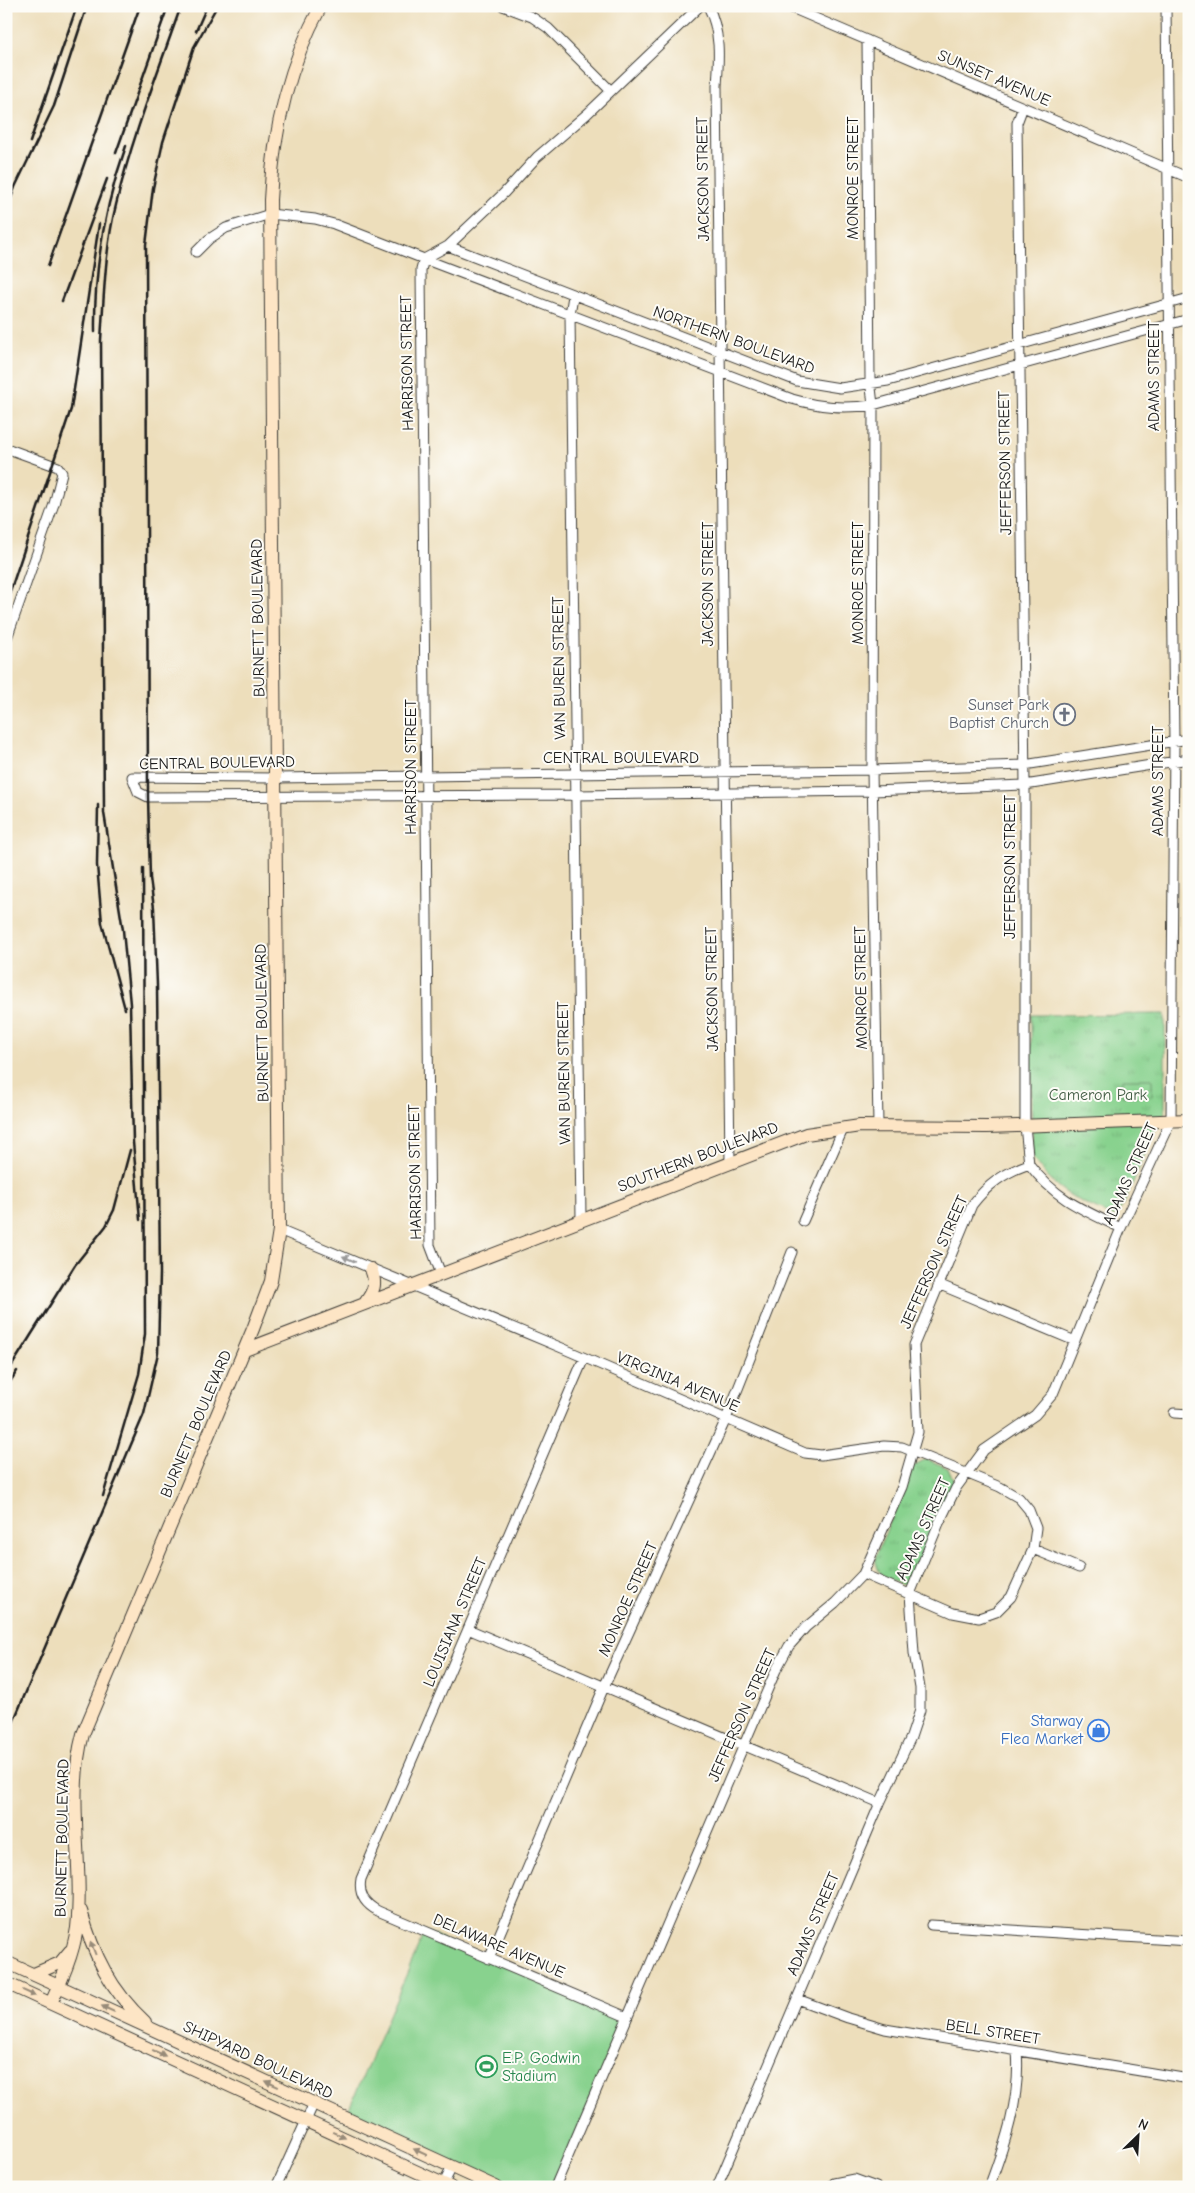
<svg xmlns="http://www.w3.org/2000/svg" width="1195" height="2193" font-family="'Comic Neue',sans-serif">
<defs>
<pattern id="park-tufts" width="24" height="20" patternUnits="userSpaceOnUse" patternTransform="scale(1.25)"><rect width="24" height="20" fill="#88d28e"/><path d="M3 7l-1-3M5 7V3M7 7l1-3M15 17l-1-3M17 17v-4M19 17l1-3" fill="none" stroke="#75b47a"/></pattern>
</defs>
<rect width="100%" height="100%" fill="#fdfcf7"/>
<filter id="ink" filterUnits="userSpaceOnUse"><feTurbulence type="fractalNoise" baseFrequency=".02" numOctaves="2"/><feDisplacementMap in="SourceGraphic" scale="10" xChannelSelector="R" yChannelSelector="G"/><feConvolveMatrix kernelMatrix="1 2 1 2 8 2 1 2 1" color-interpolation-filters="sRGB"/></filter>
<filter id="wash" filterUnits="userSpaceOnUse"><feTurbulence type="fractalNoise" baseFrequency=".0096" numOctaves="4" result="noise"/><feDisplacementMap in="SourceGraphic" scale="20" xChannelSelector="R" yChannelSelector="G"/><feGaussianBlur stdDeviation="1.12" result="paint"/><feColorMatrix in="noise" values="0 0 0 0 0 0 0 0 0 0 0 0 0 0 0 0 0 1.4 0 .05"/><feComposite in="paint" operator="in"/></filter>
<g filter="url(#wash)">
<rect width="100%" height="100%" fill="#eddebb"/>
<path fill="url(#park-tufts)" stroke="#527755" d="M1165,1014V1114L1154,1133L1123,1206L1114,1217C1077,1200 1055,1192 1032,1157L1031,1015Z
M926,1459L948,1468L954,1482L914,1580L903,1585C884,1578 879,1578 875,1558L913,1466Z"/>
<path fill="#88d28e" stroke="#527755" d="M1122,1079H1152V1096H1122Z
M425,1931L627,2017L555,2187H495L345,2118Z"/>
</g>
<g filter="url(#ink)">
<g fill="none" stroke-linecap="round" stroke-linejoin="round">
<defs>
<path id="street" d="M503,6L532,17L548,28L611,91
M708,6C721,32 719,58 717,86C723,445 723,804 730,1163
M787,6L1189,178
M867,40L870,379L873,405L872,770L878,1126
M1023,107L1017,123L1025,785V1126L1029,1164
M448,246L504,193L537,157L587,114L700,6
M196,252L209,239L226,228L270,214L315,219L334,224L424,259L448,246L797,381L840,388L888,381L1189,298
M573,296L570,314L581,1219
M6,448L58,467L62,473L54,504L6,641
M1189,739L1024,765L872,770L276,778L132,777L138,792L148,797L576,795L873,791L1025,785L1189,759
M1029,1164C1055,1199 1083,1210 1121,1228
M803,1221L844,1127
M279,1230L562,1348L805,1453L821,1455L884,1446L902,1447L1000,1487L1019,1498L1029,1510L1036,1528L1033,1549L1011,1597L996,1612L979,1618L953,1613L863,1574
M441,1274L430,1245L421,270L424,259L792,399C820,407 843,409 873,405L1189,319
M938,1284L1075,1341
M584,1358L361,1879C358,1895 365,1904 378,1911L627,2017
M1174,1413L1189,1414
M1033,1549L1079,1568
M468,1629L880,1803
M931,1925L1189,1941
M489,1959L604,1687L726,1419L792,1252
M797,1999L848,2018L885,2029L1189,2079
M834,2183L854,2179L876,2187
M276,2187L314,2103
M442,2187L452,2167
M555,2187L776,1670L789,1646L806,1627L835,1603L863,1574L902,1487L918,1432L914,1345L972,1205C988,1184 1004,1173 1029,1164
M717,2187L880,1803L911,1737L920,1710V1688L914,1653L910,1594L939,1523L956,1488L984,1450L1035,1415L1053,1394L1121,1228L1171,1120L1174,742L1166,6
M989,2187C1005,2144 1021,2098 1017,2051"/>
<path id="secondary" d="M365,1303C374,1291 377,1284 371,1269
M245,1350L806,1134L860,1126L987,1127L1189,1120
M81,1911C93,1954 111,1991 145,2022
M6,1962L496,2187
M34,1974L60,1963L70,1951
M6,1983L450,2187
M51,2003C62,1979 73,1955 77,1928C84,1864 66,1797 83,1734L253,1329L271,1281L279,1230L270,200C273,133 288,66 321,6"/>
</defs>
<use href="#street" stroke="#3b3934" stroke-width="11"/>
<use href="#secondary" stroke="#3b3934" stroke-width="14"/>
<use href="#street" stroke="#fff" stroke-width="9"/>
<use href="#secondary" stroke="#fde5c5" stroke-width="12"/>
<path stroke="#1c1c1c" stroke-width="2.5" d="M196,31L207,6
M30,142L77,6
M116,153L168,6
M6,212L15,187L54,106L87,6
M48,266L140,6
M62,301L107,179
M95,332C94,269 105,205 126,146
M6,604L71,409L99,224
M98,805L97,865L102,923L125,1009
M140,1220L133,1142L130,1004L123,930L104,813L101,340C104,296 105,248 116,205C132,137 158,72 181,6
M6,1375L75,1265L106,1226L114,1210L130,1150
M6,1388L17,1371
M103,1496L139,1374L145,1334L143,868
M6,1739L144,1414L158,1353L160,1273L157,985L154,908L150,878L148,797L146,245L153,188L163,142L194,47L217,6"/>
</g>
<defs><path id="oneway-solid" d="M-6-.8H1V-3.2L6.5 0L1 3.2V.8H-6Z" transform="scale(1.25)"/></defs>
<use fill="#999" href="#oneway-solid" transform="translate(349 1259) rotate(-156)"/>
<g fill="#988b79">
<use href="#oneway-solid" transform="translate(93 1948) rotate(-111)"/>
<use href="#oneway-solid" transform="translate(29 1993) rotate(25)"/>
<use href="#oneway-solid" transform="translate(108 2009) rotate(-155)"/>
<use href="#oneway-solid" transform="translate(159 2053) rotate(25)"/>
<use href="#oneway-solid" transform="translate(272 2084) rotate(-155)"/>
<use href="#oneway-solid" transform="translate(339 2135) rotate(25)"/>
<use href="#oneway-solid" transform="translate(420 2152) rotate(-155)"/>
</g>
</g>
<defs>
<symbol id="church-ring" viewBox="-11 -11 22 22"><circle r="9.5" fill="#fdfcf7" stroke="#6b7280" stroke-width="1.5"/><path d="M-1.2-6h2.4v3.5h3.3v2.4h-3.3V6h-2.4V-.1h-3.3v-2.4h3.3Z" fill="#6b7280"/></symbol>
<symbol id="shop-ring" viewBox="-11 -11 22 22"><circle r="9.5" fill="#fdfcf7" stroke="#3f7fe0" stroke-width="1.5"/><path d="M-5-2.5h2.3a2.7 3.5 0 0 1 5.4 0H5L5.5 6h-11ZM-1.5-2.5h3a1.5 2.3 0 0 0-3 0Z" fill="#3f7fe0"/></symbol>
<symbol id="stadium-ring" viewBox="-11 -11 22 22"><circle r="9.5" fill="#fdfcf7" stroke="#2e9e5b" stroke-width="1.5"/><path d="M0-5a6.5 5 0 1 0 0 10a6.5 5 0 1 0 0-10ZM-3.5-1.8h7v3.6h-7Z" fill="#2e9e5b"/></symbol>
</defs>
<g fill-rule="evenodd">
<use href="#church-ring" x="1052" y="702" width="25" height="25"/>
<use href="#shop-ring" x="1086" y="1718" width="25" height="25"/>
<use href="#stadium-ring" x="474" y="2054" width="25" height="25"/>
</g>
<g text-anchor="middle" dominant-baseline="central" stroke-width="4" stroke-linejoin="round" paint-order="stroke">
<g font-size="16" fill="#1c1c1c" stroke="#fdfcf7">
<text transform="translate(994 78) rotate(23)">SUNSET AVENUE</text>
<text transform="translate(853 178) rotate(-90)">MONROE STREET</text>
<text transform="translate(703 179) rotate(-91)">JACKSON STREET</text>
<text transform="translate(734 340) rotate(20)">NORTHERN BOULEVARD</text>
<text transform="translate(407 363) rotate(-91)">HARRISON STREET</text>
<text transform="translate(1154 376) rotate(-90)">ADAMS STREET</text>
<text transform="translate(1005 463) rotate(-91)">JEFFERSON STREET</text>
<text transform="translate(858 583) rotate(-90)">MONROE STREET</text>
<text transform="translate(708 584) rotate(-90)">JACKSON STREET</text>
<text transform="translate(258 618) rotate(-91)">BURNETT BOULEVARD</text>
<text transform="translate(559 668) rotate(-91)">VAN BUREN STREET</text>
<text x="621" y="758">CENTRAL BOULEVARD</text>
<text transform="translate(217 763) rotate(-1)">CENTRAL BOULEVARD</text>
<text transform="translate(411 767) rotate(-90)">HARRISON STREET</text>
<text transform="translate(1158 781) rotate(-90)">ADAMS STREET</text>
<text transform="translate(1010 867) rotate(-90)">JEFFERSON STREET</text>
<text transform="translate(861 988) rotate(-91)">MONROE STREET</text>
<text transform="translate(712 989) rotate(-91)">JACKSON STREET</text>
<text transform="translate(262 1023) rotate(-91)">BURNETT BOULEVARD</text>
<text transform="translate(564 1073) rotate(-91)">VAN BUREN STREET</text>
<text transform="translate(698 1157) rotate(-21)">SOUTHERN BOULEVARD</text>
<text transform="translate(415 1172) rotate(-91)">HARRISON STREET</text>
<text transform="translate(1130 1174) rotate(-66)">ADAMS STREET</text>
<text transform="translate(934 1262) rotate(-66)">JEFFERSON STREET</text>
<text transform="translate(678 1382) rotate(23)">VIRGINIA AVENUE</text>
<text transform="translate(196 1424) rotate(-67)">BURNETT BOULEVARD</text>
<text transform="translate(923 1529) rotate(-66)">ADAMS STREET</text>
<text transform="translate(628 1599) rotate(-66)">MONROE STREET</text>
<text transform="translate(455 1622) rotate(-67)">LOUISIANA STREET</text>
<text transform="translate(742 1715) rotate(-66)">JEFFERSON STREET</text>
<text transform="translate(62 1838) rotate(-89)">BURNETT BOULEVARD</text>
<text transform="translate(813 1924) rotate(-67)">ADAMS STREET</text>
<text transform="translate(499 1946) rotate(23)">DELAWARE AVENUE</text>
<text transform="translate(993 2032) rotate(9)">BELL STREET</text>
<text transform="translate(258 2060) rotate(25)">SHIPYARD BOULEVARD</text>
</g>
<g font-size="16" fill="#5b616d" stroke="#fdfcf7" text-anchor="end">
<text x="1049" y="705">Sunset Park<tspan x="1049" dy="18">Baptist Church</tspan></text>
</g>
<g font-size="16" fill="#425c44" stroke="#fdfcf7">
<text x="1098" y="1095">Cameron Park</text>
</g>
<g font-size="16" fill="#366cbe" stroke="#fdfcf7" text-anchor="end">
<text x="1083" y="1721">Starway<tspan x="1083" dy="18">Flea Market</tspan></text>
</g>
<g font-size="16" fill="#27864d" stroke="#fdfcf7" text-anchor="start">
<text x="502" y="2058">E.P. Godwin<tspan x="502" dy="18">Stadium</tspan></text>
</g>
</g>
<rect width="1195" height="2193" fill="none" stroke="#fdfcf7" stroke-width="25"/>
<g transform="translate(1138 2136) rotate(25)" stroke="#fdfcf7" stroke-width="4" paint-order="stroke">
<path d="M0-4L9 19L0 12L-9 19Z" fill="#1c1c1c"/>
<text y="-8" font-size="14" font-weight="bold" text-anchor="middle" fill="#1c1c1c">N</text>
</g>
</svg>
